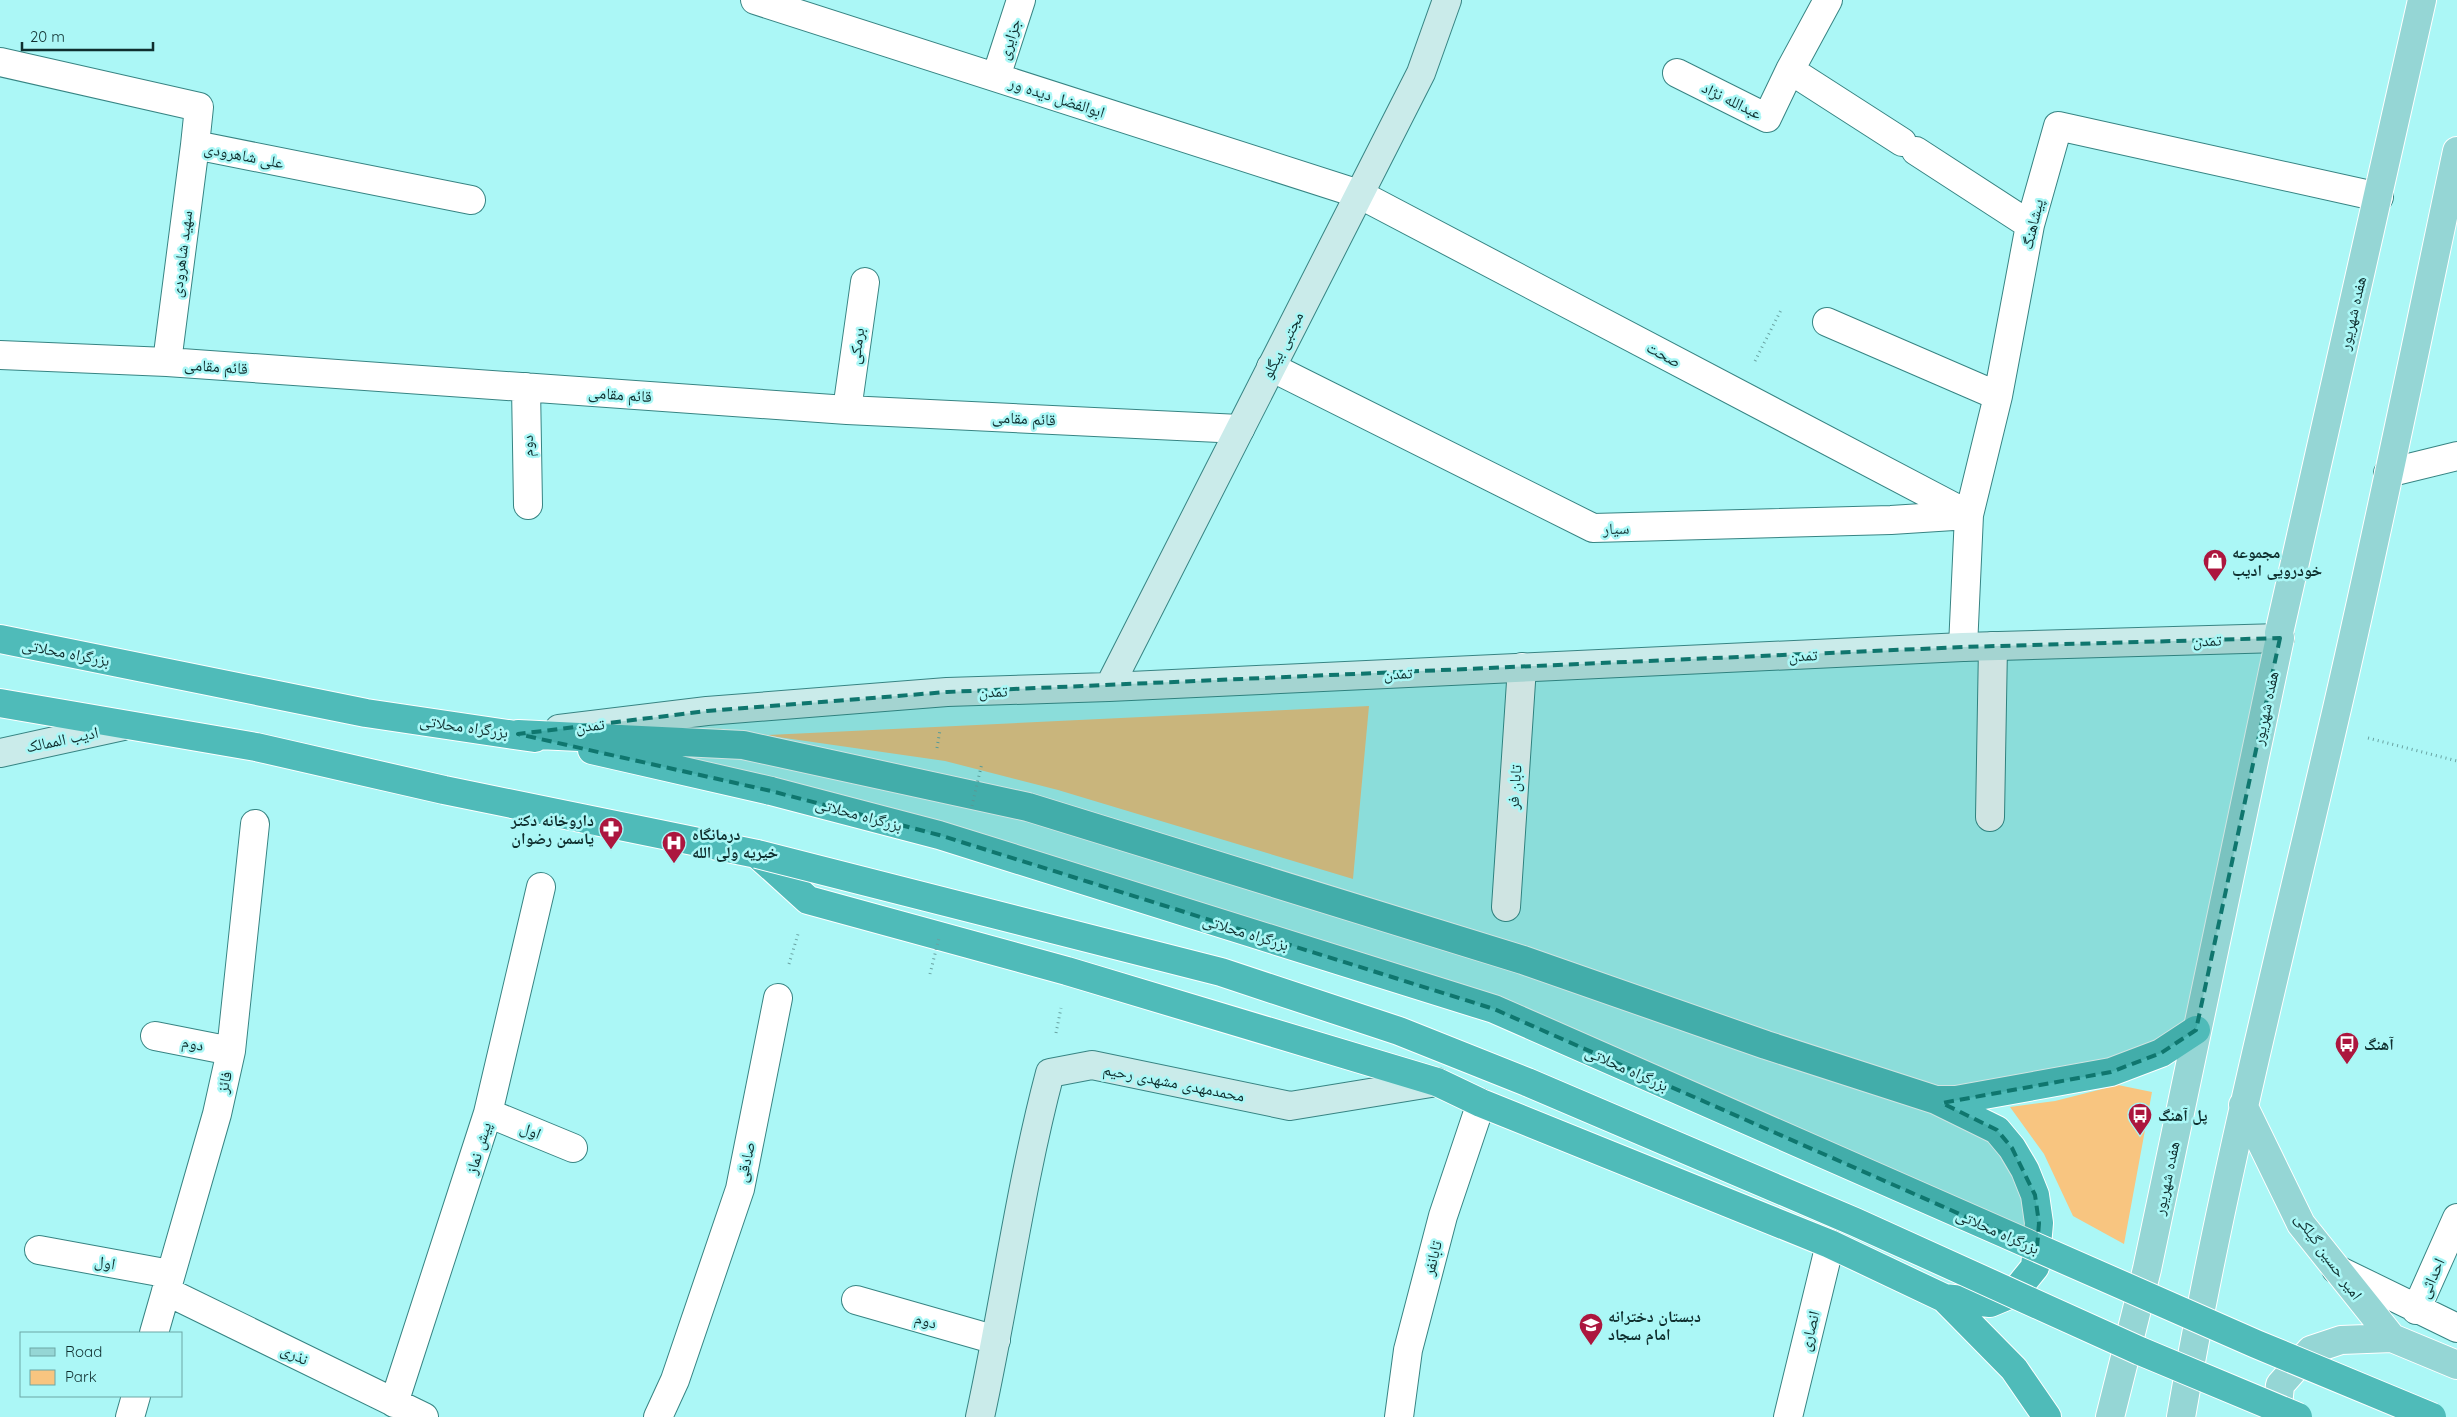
<svg xmlns="http://www.w3.org/2000/svg" width="2457" height="1417" font-family="Quicksand,'Noto Naskh Arabic',sans-serif">
<rect width="100%" height="100%" fill="#abf7f6"/>
<path fill="#f8c580" d="M1369,706L1353,879L1058,790L945,761L700,726L768,735Z
M2118,1085L2152,1092L2124,1244L2073,1216L2044,1154L2010,1107L2055,1101Z"/>
<g fill="none" stroke-linecap="round" stroke-linejoin="round">
<defs>
<path id="street" d="M755,0L1359,194L1969,515
M0,62L199,107L195,145L471,200
M1790,70L1902,142
M1677,73L1767,118L1790,70L1828,0
M996,77L1021,0
M1916,151L2030,225
M1827,322L1998,396
M0,355L167,362L847,410L1240,429
M167,362L195,145
M1271,367L1593,528L1891,520L1969,515
M526,387L528,505
M847,410L865,282
M2388,473L2457,456
M1963,647L1969,515L1998,396L2030,225L2058,126L2379,197
M1990,817L1993,646
M1506,907L1522,667
M155,1036L231,1051
M488,1113L573,1148
M39,1250L170,1274
M2336,1269L2457,1328
M166,1291L424,1417
M856,1300L996,1340
M2416,1310L2457,1218
M154,1333L217,1114L231,1051L255,824
M394,1403L488,1113L541,887
M130,1417L136,1396
M658,1417L675,1380L740,1189L778,998
M1399,1417L1408,1350L1443,1216L1481,1103
M1788,1417L1830,1244"/>
<path id="secondary" d="M1109,687L1421,73L1447,0
M559,729L707,711L947,692L1109,687L1963,647L2280,638
M0,753L123,726
M980,1417C1005,1303 1020,1186 1050,1073L1092,1065L1290,1106L1437,1082"/>
<path id="primary" d="M2243,1105L2301,1224L2392,1338L2457,1365
M2110,1417L2147,1269L2280,638L2279,633L2422,0
M2181,1417C2221,1186 2279,959 2332,730C2377,538 2416,344 2457,151
M2277,1417L2280,1385L2311,1350L2341,1340L2392,1338"/>
<path id="highway" d="M0,639L366,713L535,738
M0,703L256,747L444,790L757,854L808,900L1067,971L1437,1082L1481,1103L1830,1244L1944,1298L1990,1303L2014,1293L2035,1267L2039,1223L2035,1195L2025,1170L2012,1148L1997,1130L1936,1100
M518,734L743,745L1028,807L1523,960L1766,1045L1936,1100H1956L2111,1072L2161,1053L2196,1030
M592,750L771,791
M1944,1298L2014,1369L2047,1417"/>
</defs>
<use href="#street" stroke="#378483" stroke-width="30"/>
<use href="#secondary" stroke="#378483" stroke-width="30"/>
<use href="#primary" stroke="#fff" stroke-width="30"/>
<use href="#highway" stroke="#fff" stroke-width="30"/>
<path stroke="#69a3a2" stroke-width="3" stroke-dasharray="1 4" stroke-linecap="butt" d="M1755,361L1782,308
M2368,738L2457,761
M937,748L940,730
M789,964L798,934
M1056,1033L1061,1008"/>
<use href="#street" stroke="#fff" stroke-width="28"/>
<use href="#secondary" stroke="#caebea" stroke-width="28"/>
<use href="#primary" stroke="#95d6d5" stroke-width="28"/>
<use href="#highway" stroke="#4fbbb9" stroke-width="28"/>
<defs>
<path id="highway-bridge" d="M771,791L939,835L1494,1009L2256,1344L2432,1417
M757,854L1221,972L1399,1031L1527,1082L1855,1222L2140,1351L2298,1417"/>
</defs>
<use href="#highway-bridge" stroke="#fff" stroke-width="30" stroke-linecap="butt"/>
<path stroke="#69a3a2" stroke-width="3" stroke-dasharray="1 4" stroke-linecap="butt" d="M972,806L982,763
M930,974L939,938"/>
<use href="#highway-bridge" stroke="#4fbbb9" stroke-width="28"/>
</g>
<path fill="#0f766e" fill-opacity="0.2" stroke="#0f766e" stroke-width="4" stroke-dasharray="10 6" stroke-linejoin="round" d="M2280,638L2196,1030L2161,1053L2111,1072L1942,1103L1997,1130L2012,1148L2035,1195L2039,1223L2037,1248L1494,1009L939,835L771,791L518,734L707,711L947,692L1963,647Z"/>
<defs>
<symbol id="shop-pin" viewBox="-11 -11 22 30"><path d="M0 17L-7.5 6A9.5 9.5 0 1 1 7.5 6Z" fill="#ac163e" stroke="#abf7f6"/><path d="M-5-2.5h2.3a2.7 3.5 0 0 1 5.4 0H5L5.5 6h-11ZM-1.5-2.5h3a1.5 2.3 0 0 0-3 0Z" fill="#fff"/></symbol>
<symbol id="pharmacy-pin" viewBox="-11 -11 22 30"><path d="M0 17L-7.5 6A9.5 9.5 0 1 1 7.5 6Z" fill="#ac163e" stroke="#abf7f6"/><path d="M-2-6h4v4h4v4h-4v4h-4v-4h-4v-4h4Z" fill="#fff"/></symbol>
<symbol id="hospital-pin" viewBox="-11 -11 22 30"><path d="M0 17L-7.5 6A9.5 9.5 0 1 1 7.5 6Z" fill="#ac163e" stroke="#abf7f6"/><path d="M-5-5h3v3.5h4V-5h3V5h-3V1.5h-4V5h-3Z" fill="#fff"/></symbol>
<symbol id="bus-pin" viewBox="-11 -11 22 30"><path d="M0 17L-7.5 6A9.5 9.5 0 1 1 7.5 6Z" fill="#ac163e" stroke="#abf7f6"/><path d="M-5-6H5V4H4V6H2V4H-2V6H-4V4H-5ZM-3.5-4V0h7V-4ZM-3.5 1.2v1.5H-2V1.2ZM2 1.2v1.5H3.5V1.2Z" fill="#fff"/></symbol>
<symbol id="school-pin" viewBox="-11 -11 22 30"><path d="M0 17L-7.5 6A9.5 9.5 0 1 1 7.5 6Z" fill="#ac163e" stroke="#abf7f6"/><path d="M0-5L7-2L0 1L-7-2ZM-4 1L0 2.5L4 1V4Q0 6-4 4Z" fill="#fff"/></symbol>
</defs>
<g fill-rule="evenodd">
<use href="#shop-pin" x="2201" y="547" width="28" height="38"/>
<use href="#pharmacy-pin" x="597" y="815" width="28" height="38"/>
<use href="#hospital-pin" x="660" y="829" width="28" height="38"/>
<use href="#bus-pin" x="2333" y="1030" width="28" height="38"/>
<use href="#bus-pin" x="2126" y="1101" width="28" height="38"/>
<use href="#school-pin" x="1577" y="1311" width="28" height="38"/>
</g>
<g text-anchor="middle" dominant-baseline="central" stroke-width="5" stroke-linejoin="round" paint-order="stroke">
<g font-size="16" fill="#0f2f2f" stroke="#abf7f6">
<text transform="translate(1009 39) rotate(-72)">جزایری</text>
<text transform="translate(1057 97) rotate(18)">ابوالفضل دیده ور</text>
<text transform="translate(1732 100) rotate(26)">عبدالله نژاد</text>
<text transform="translate(244 155) rotate(11)">علی شاهرودی</text>
<text transform="translate(2032 224) rotate(-77)">پیشاهنگ</text>
<text transform="translate(181 254) rotate(-83)">سهید شاهرودی</text>
<text transform="translate(2352 313) rotate(-77)">هفده شهریور</text>
<text transform="translate(1282 345) rotate(-63)">مجتبی بیگلو</text>
<text transform="translate(856 346) rotate(-82)">برمکی</text>
<text transform="translate(1664 354) rotate(28)">صحت</text>
<text transform="translate(216 366) rotate(4)">قائم مقامی</text>
<text transform="translate(620 394) rotate(4)">قائم مقامی</text>
<text transform="translate(1024 418) rotate(3)">قائم مقامی</text>
<text transform="translate(527 446) rotate(-91)">دوم</text>
<text transform="translate(1616 528) rotate(-2)">سیار</text>
<text transform="translate(2207 640) rotate(-2)">تمدن</text>
<text transform="translate(66 652) rotate(11)">بزرگراه محلاتی</text>
<text transform="translate(1803 655) rotate(-3)">تمدن</text>
<text transform="translate(1398 673) rotate(-3)">تمدن</text>
<text transform="translate(993 691) rotate(-2)">تمدن</text>
<text transform="translate(2265 708) rotate(-78)">هفده شهریور</text>
<text transform="translate(590 725) rotate(-7)">تمدن</text>
<text transform="translate(464 726) rotate(8)">بزرگراه محلاتی</text>
<text transform="translate(62 739) rotate(-12)">ادیب الممالک</text>
<text transform="translate(1514 787) rotate(-86)">تابان فر</text>
<text transform="translate(859 814) rotate(15)">بزرگراه محلاتی</text>
<text transform="translate(1246 932) rotate(17)">بزرگراه محلاتی</text>
<text transform="translate(193 1043) rotate(11)">دوم</text>
<text transform="translate(1627 1068) rotate(24)">بزرگراه محلاتی</text>
<text transform="translate(224 1082) rotate(-77)">فائز</text>
<text transform="translate(1174 1082) rotate(11)">محمدمهدی مشهدی رحیم</text>
<text transform="translate(531 1130) rotate(22)">اول</text>
<text transform="translate(478 1148) rotate(-73)">پیش نماز</text>
<text transform="translate(745 1162) rotate(-78)">صادقی</text>
<text transform="translate(2166 1178) rotate(-78)">هفده شهریور</text>
<text transform="translate(1998 1231) rotate(24)">بزرگراه محلاتی</text>
<text transform="translate(2329 1256) rotate(54)">امیر حسین گیلکی</text>
<text transform="translate(1432 1258) rotate(-76)">تابانفر</text>
<text transform="translate(105 1262) rotate(10)">اول</text>
<text transform="translate(2431 1278) rotate(-66)">احداثی</text>
<text transform="translate(926 1320) rotate(16)">دوم</text>
<text transform="translate(1809 1331) rotate(-76)">انصاری</text>
<text transform="translate(295 1354) rotate(26)">نذری</text>
</g>
<g font-size="16" font-weight="bold" fill="#0f2f2f" stroke="#abf7f6" text-anchor="start">
<text x="2232" y="552">مجموعه<tspan x="2232" dy="18">خودرویی ادیب</tspan></text>
<text x="594" y="820" text-anchor="end">داروخانه دکتر<tspan x="594" dy="18">یاسمن رضوان</tspan></text>
<text x="692" y="834">درمانگاه<tspan x="692" dy="18">خیریه ولی الله</tspan></text>
<text x="2364" y="1044">آهنگ</text>
<text x="2158" y="1115">پل آهنگ</text>
<text x="1608" y="1316">دبستان دخترانه<tspan x="1608" dy="18">امام سجاد</tspan></text>
</g>
</g>
<rect x="20" y="1332" width="162" height="65" fill="#abf7f6" stroke="#6da7a6"/>
<rect x="30" y="1348" width="25" height="8" fill="#95d6d5" stroke="#6da7a6"/>
<text x="65" y="1357" font-size="15" fill="#0f2f2f">Road</text>
<rect x="30" y="1370" width="25" height="15" fill="#f8c580" stroke="#6da7a6"/>
<text x="65" y="1382" font-size="15" fill="#0f2f2f">Park</text>
<path d="M22 42v8h131v-8" fill="none" stroke="#0f2f2f" stroke-width="2.5"/>
<text x="30" y="42" font-size="15" fill="#0f2f2f" stroke="#abf7f6" stroke-width="4" paint-order="stroke">20 m</text>
</svg>
